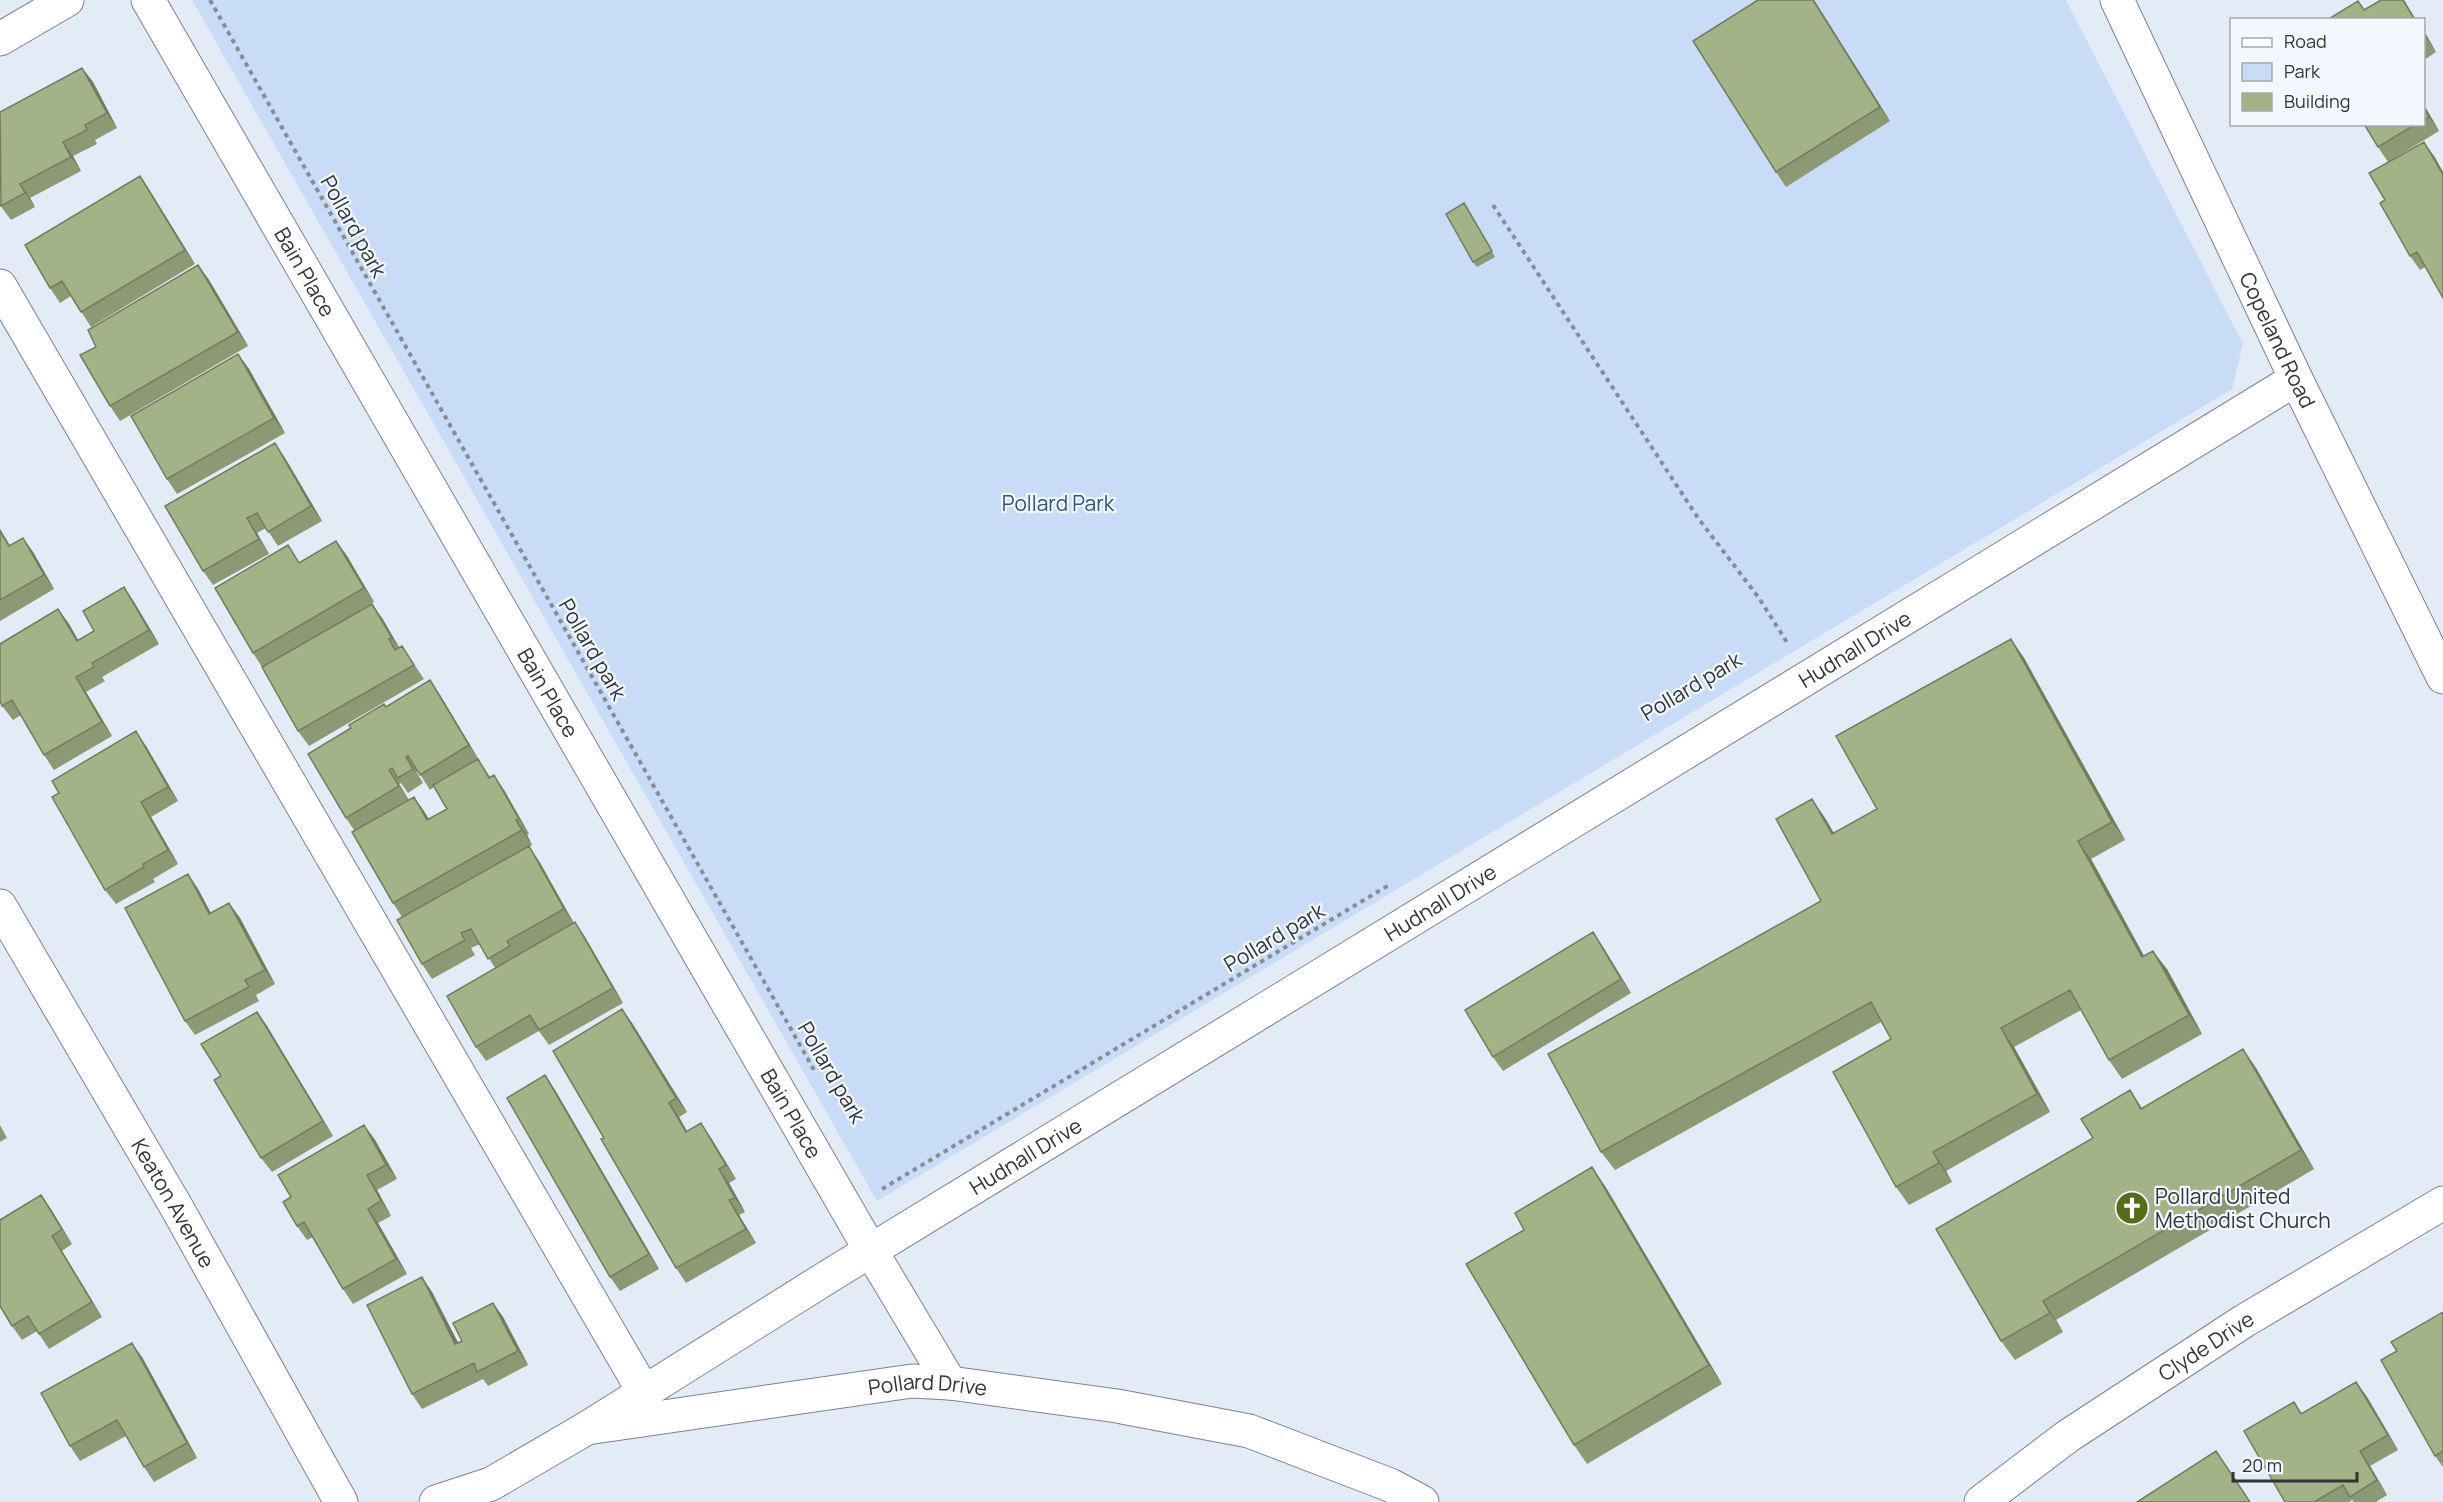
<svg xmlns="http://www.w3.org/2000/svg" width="2443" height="1502" font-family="Manrope,sans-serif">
<rect width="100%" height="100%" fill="#e3ebf7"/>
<path fill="#c8dcf7" d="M192,0H2066L2243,344L2232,389L877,1201Z"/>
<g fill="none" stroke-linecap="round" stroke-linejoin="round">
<defs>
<g id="minor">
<path id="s1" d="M148,0L871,1251L950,1383"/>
<path id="s2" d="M2117,0L2296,379L2443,677"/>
<path d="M0,39L67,0"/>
<path d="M0,286L644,1392"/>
<path id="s3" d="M0,906L177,1208L341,1502"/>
<path id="s4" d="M587,1428L834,1273L2296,379"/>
<path id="s5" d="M436,1502L491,1484L587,1428L912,1381L950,1383L1117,1406L1249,1431L1390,1485L1422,1502"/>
<path id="s6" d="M1981,1502L2068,1436L2244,1321L2443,1203"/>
</g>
</defs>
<use href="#minor" stroke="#7c838e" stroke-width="35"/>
<path stroke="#888d95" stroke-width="4" stroke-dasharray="4.5 4.5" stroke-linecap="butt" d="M210,0L814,1070
M1493,205L1698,518L1759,598L1788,644
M882,1189L1389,885"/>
<use href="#minor" stroke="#fff" stroke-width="33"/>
</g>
<path fill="#8c9974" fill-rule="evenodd" d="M1758,0H1814L1890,121L1786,187L1776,172Z
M2424,31L2436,52L2424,60Z
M82,68L93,82L117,128L95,140L97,144L73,156L81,171L30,198L35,207L11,220L0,205Z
M2424,105L2439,131L2388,162L2378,147L2364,124H2424Z
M2434,156L2443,172V298L2425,267L2420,270L2410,256L2385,200Z
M140,176L150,191L195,264L91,327L71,296L60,303L50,288Z
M1467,208L1495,257L1477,267L1473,262Z
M198,265L209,280L248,346L120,421L110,406L96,347Z
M238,354L249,369L285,433L177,494L167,479Z
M275,443L285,458L322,521L278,546L266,528L257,533L269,554L213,585L203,571Z
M0,529L10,546L23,538L33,552L54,589L0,621Z
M336,541L347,556L374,602L360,610L382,618L399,648L402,646L424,679L309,746L298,731L262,667L253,653L300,562Z
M134,602L159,644L102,677L105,681L86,692L112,736L54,770L44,755L21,715L13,720L2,706L58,609L69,624L78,640L94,631Z
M2011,639L2024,658L2125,840L2091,859L2144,956L2167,969L2202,1034L2122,1079L2109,1060L2081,1010L2014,1047L2050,1112L1946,1171L1952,1182L1909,1205L1896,1187L1891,1039L1881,1022L1615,1170L1601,1152L1821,901L1812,799L1825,818L1834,833L1877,809Z
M430,680L440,695L479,760H478L490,778L504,790L529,834L527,835L532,845L510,857L539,861L574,923L585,937L623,1003L549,1045L539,1031L486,1061L476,1047L495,968L480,944L471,948L475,955L432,979L422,964L402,917L393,903L354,830L346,818L386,707ZM418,771L430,790L434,787L447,809L429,819L414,797L409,800L399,784L401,783L408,793L423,783L416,772Z
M146,746L178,801L151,817L178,864L153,879L155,882L116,904L105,890Z
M188,874L198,889L211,913L229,903L240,918L275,984L256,995L259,1001L195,1035L185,1021Z
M1603,947L1631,993L1503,1071L1493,1057Z
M622,1009L632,1023L687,1112L679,1117L687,1132L711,1138L736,1179L729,1183L745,1212L739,1215L756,1243L686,1283L676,1268Z
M257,1012L267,1026L333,1136L272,1172L261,1158L221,1076Z
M2243,1049L2256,1068L2314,1169L2056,1320L2063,1332L2015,1360L2001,1341L2093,1138L2130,1090L2142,1108Z
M555,1090L659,1269L620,1291L610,1277Z
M0,1125L7,1138L0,1142Z
M364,1125L375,1140L397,1179L377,1190L391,1216L378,1223L407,1274L353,1304L343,1289L313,1237L307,1240L297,1226L291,1197Z
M1605,1186L1722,1384L1587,1464L1574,1445L1524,1230Z
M41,1195L72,1244L62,1251L102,1317L49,1349L37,1331L22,1340L12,1326Z
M422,1277L432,1292L458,1343L462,1341L493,1303L503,1317L528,1365L488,1386L483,1379L422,1409L412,1394Z
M2443,1312V1467L2435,1456L2397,1351Z
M142,1357L197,1458L154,1482L144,1467L126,1436L80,1461L70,1446Z
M2356,1382L2367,1397L2398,1450L2370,1466L2387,1495L2376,1502H2354L2352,1500L2349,1502H2285L2294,1402L2302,1414Z"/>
<path fill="#727d5e" d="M1813,0H1814L1890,121L1880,107Z
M2403,0H2404L2416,20H2415Z
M2424,31L2436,52L2424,34Z
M82,68L93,82L117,128L107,113Z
M2424,105L2439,131L2429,117L2424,107Z
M63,142L73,156L81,171L71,157Z
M2424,142L2434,156L2443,172V175Z
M140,176L150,191L195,264L185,250Z
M20,184L30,198L35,207L25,193Z
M198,265L209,280L248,346L238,332Z
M238,354L249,369L285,433L274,418Z
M275,443L285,458L322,521L311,506Z
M247,518L257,533L269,554L259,539Z
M0,529L19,561L9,546L0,531Z
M23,538L33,552L54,589L44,575Z
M336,541L347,556L374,602L364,588Z
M124,587L134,602L159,644L149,630Z
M372,604L382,618L402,652L392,638Z
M58,609L69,624L87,656L77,641Z
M2011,639L2024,658L2125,840L2112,822Z
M76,677L86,692L112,736L102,722Z
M430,680L440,695L479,760L469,745Z
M136,731L146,746L178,801L168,787Z
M406,757L416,772L423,783L413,769Z
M478,759L488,774L499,793L489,778Z
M389,770L399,784L409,801L399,786Z
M494,775L504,790L529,834L519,819Z
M414,797L424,811L438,835L427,820Z
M1812,799L1825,818L1845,853L1832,834Z
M141,802L151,817L178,864L168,850Z
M516,820L527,835L532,845L522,830Z
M2078,841L2091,859L2155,976L2142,957Z
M529,846L539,861L574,924L564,909Z
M188,874L198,889L219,929L209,914Z
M229,903L240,918L275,984L265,970Z
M575,922L585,937L623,1003L613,988Z
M1593,932L1603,947L1631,993L1621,979Z
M2153,951L2167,969L2202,1034L2189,1015Z
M622,1009L632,1023L687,1112L676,1098Z
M257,1012L267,1026L333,1136L323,1121Z
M2001,1028L2014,1047L2050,1112L2037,1094Z
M2243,1049L2256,1068L2314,1169L2301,1150Z
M545,1075L555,1090L659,1269L649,1254Z
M669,1103L679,1117L696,1147L686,1132Z
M701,1123L711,1138L736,1179L726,1165Z
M364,1125L375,1140L397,1179L386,1165Z
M1933,1152L1946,1171L1952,1182L1939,1163Z
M1592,1167L1605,1186L1722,1384L1709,1365Z
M719,1169L729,1183L745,1212L735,1198Z
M367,1175L377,1190L391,1216L381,1201Z
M41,1195L51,1209L72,1244L62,1229Z
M729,1200L739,1215L756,1243L746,1229Z
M368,1209L378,1223L407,1274L396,1259Z
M52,1236L62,1251L102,1317L92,1302Z
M422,1277L432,1292L466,1358L455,1344Z
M2043,1301L2056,1320L2063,1332L2050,1313Z
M493,1303L503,1317L528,1365L518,1351Z
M132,1343L142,1357L197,1458L187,1443Z
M2356,1382L2367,1397L2398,1450L2388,1435Z
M2360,1451L2370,1466L2387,1495L2377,1480Z"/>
<path fill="#a3b287" stroke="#727d5e" stroke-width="1.5" d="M1758,0H1813L1880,107L1776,172L1693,41Z
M2381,0H2403L2415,20H2327L2358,1L2364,10Z
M82,68L107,113L85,125L87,130L63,142L71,157L20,184L25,193L1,206L0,112Z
M2424,107L2429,117L2424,120Z
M2364,124H2416L2378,147Z
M2424,142L2443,175V298L2417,252L2410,256L2380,203L2385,200L2369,173Z
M140,176L185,250L81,312L62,281L50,288L25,245Z
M1464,203L1492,251L1473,262L1446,214Z
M198,265L238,332L110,406L80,355L96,347L88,330Z
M238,354L274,418L167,479L131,416Z
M275,443L311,506L268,532L257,513L247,518L259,539L203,571L165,506Z
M0,531L9,546L23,538L44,575L0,600Z
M336,541L364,588L253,653L215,588L288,545L299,563Z
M124,587L149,630L92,663L94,667L76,677L102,722L44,755L12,700L2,706L0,701V644L58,609L77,641L94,631L83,611Z
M372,604L392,638L389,639L395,650L402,646L414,665L298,731L262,667Z
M2011,639L2112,822L2078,841L2142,957L2153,951L2189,1015L2109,1060L2070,990L2001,1028L2037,1094L1933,1152L1939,1163L1896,1187L1833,1072L1891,1039L1871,1002L1601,1152L1548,1054L1821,901L1776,819L1812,799L1832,834L1877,809L1836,736Z
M430,680L469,745L420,775L408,756L406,757L413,769L398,778L392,768L389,770L399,786L346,818L308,754L351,728L349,725L384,704L386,707Z
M136,731L168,787L141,802L168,850L143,864L144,867L105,890L52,797L59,793L52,781Z
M478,759L489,778L494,775L519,819L516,820L522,830L393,903L352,832L414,797L427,820L447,809L433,785Z
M529,846L564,909L507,941L510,946L488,959L471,929L461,933L465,940L422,964L397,920Z
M188,874L209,914L229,903L265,970L245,980L249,987L185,1021L125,908Z
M575,922L613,988L539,1030L530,1015L476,1047L447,996Z
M1593,932L1621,979L1493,1057L1465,1010Z
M622,1009L676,1098L669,1103L686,1132L701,1123L726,1165L719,1169L735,1198L729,1200L746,1229L676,1268L601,1139L604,1138L553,1051Z
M257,1012L323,1121L261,1158L214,1080L221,1076L201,1044Z
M2243,1049L2301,1150L2043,1301L2050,1313L2001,1341L1936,1229L2093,1138L2081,1119L2130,1090L2141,1109Z
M545,1075L649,1254L610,1277L507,1098Z
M364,1125L386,1165L367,1175L381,1201L368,1209L396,1259L343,1289L304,1222L297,1226L283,1202L291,1197L278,1175Z
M1592,1167L1709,1365L1574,1445L1466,1264L1524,1230L1515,1213Z
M41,1195L62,1229L52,1236L92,1302L39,1334L28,1316L12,1326L0,1306V1220Z
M422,1277L455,1344L462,1341L453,1323L493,1303L518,1351L477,1372L474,1363L412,1394L367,1305Z
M2443,1312V1451L2435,1456L2381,1360L2397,1351L2391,1342Z
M132,1343L187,1443L144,1467L117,1420L70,1446L41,1393Z
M2356,1382L2388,1435L2360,1451L2377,1480L2350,1497L2343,1485L2314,1502H2285L2244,1431L2294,1402L2301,1414Z
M2216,1451L2250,1502H2137Z"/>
<defs>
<symbol id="church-disc" viewBox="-11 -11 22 22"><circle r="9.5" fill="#576c1b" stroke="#f3f8ff"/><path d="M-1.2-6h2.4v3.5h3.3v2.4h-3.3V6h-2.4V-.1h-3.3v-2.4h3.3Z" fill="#fff"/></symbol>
</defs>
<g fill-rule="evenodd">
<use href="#church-disc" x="2113" y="1189" width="38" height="38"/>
</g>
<g text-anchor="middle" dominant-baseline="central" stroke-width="4.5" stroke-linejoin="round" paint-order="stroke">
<g font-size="21" fill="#303337" stroke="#f3f8ff">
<text transform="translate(354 226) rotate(61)">Pollard park</text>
<text stroke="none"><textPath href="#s1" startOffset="314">Bain Place</textPath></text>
<text stroke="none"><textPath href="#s2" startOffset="376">Copeland Road</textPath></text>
<text transform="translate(593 649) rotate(60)">Pollard park</text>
<text stroke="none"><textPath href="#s4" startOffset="1488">Hudnall Drive</textPath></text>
<text transform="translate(1691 686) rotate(-31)">Pollard park</text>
<text stroke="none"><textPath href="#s1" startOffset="800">Bain Place</textPath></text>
<text stroke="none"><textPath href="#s4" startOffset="1002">Hudnall Drive</textPath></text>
<text transform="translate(1274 937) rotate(-31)">Pollard park</text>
<text transform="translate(832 1072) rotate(60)">Pollard park</text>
<text stroke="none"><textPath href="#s1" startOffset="1286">Bain Place</textPath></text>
<text stroke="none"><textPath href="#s4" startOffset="516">Hudnall Drive</textPath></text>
<text stroke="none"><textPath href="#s3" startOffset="344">Keaton Avenue</textPath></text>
<text stroke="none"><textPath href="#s6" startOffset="274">Clyde Drive</textPath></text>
<text stroke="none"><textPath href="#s5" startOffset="513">Pollard Drive</textPath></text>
</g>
<g font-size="21" fill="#2e5485" stroke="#f3f8ff">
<text x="1058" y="503">Pollard Park</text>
</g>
<g font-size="21" fill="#303337" stroke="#f3f8ff" text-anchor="start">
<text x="2155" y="1196">Pollard United<tspan x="2155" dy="24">Methodist Church</tspan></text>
</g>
</g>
<rect x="2230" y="18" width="195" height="108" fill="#f3f8ff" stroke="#a5a9af" stroke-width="1.5"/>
<rect x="2242" y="38" width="30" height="9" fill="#ffffff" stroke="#a5a9af" stroke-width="1.5"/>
<text x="2284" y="48" font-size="18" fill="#303337">Road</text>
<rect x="2242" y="63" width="30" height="18" fill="#c8dcf7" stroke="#a5a9af" stroke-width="1.5"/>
<text x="2284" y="78" font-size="18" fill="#303337">Park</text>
<rect x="2242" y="93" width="30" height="18" fill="#a3b287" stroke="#a5a9af" stroke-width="1.5"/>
<text x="2284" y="108" font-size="18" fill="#303337">Building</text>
<path d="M2233 1472v9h124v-9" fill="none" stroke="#303337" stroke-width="3"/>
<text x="2242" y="1472" font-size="18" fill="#303337" stroke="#f3f8ff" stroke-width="4.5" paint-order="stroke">20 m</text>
</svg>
